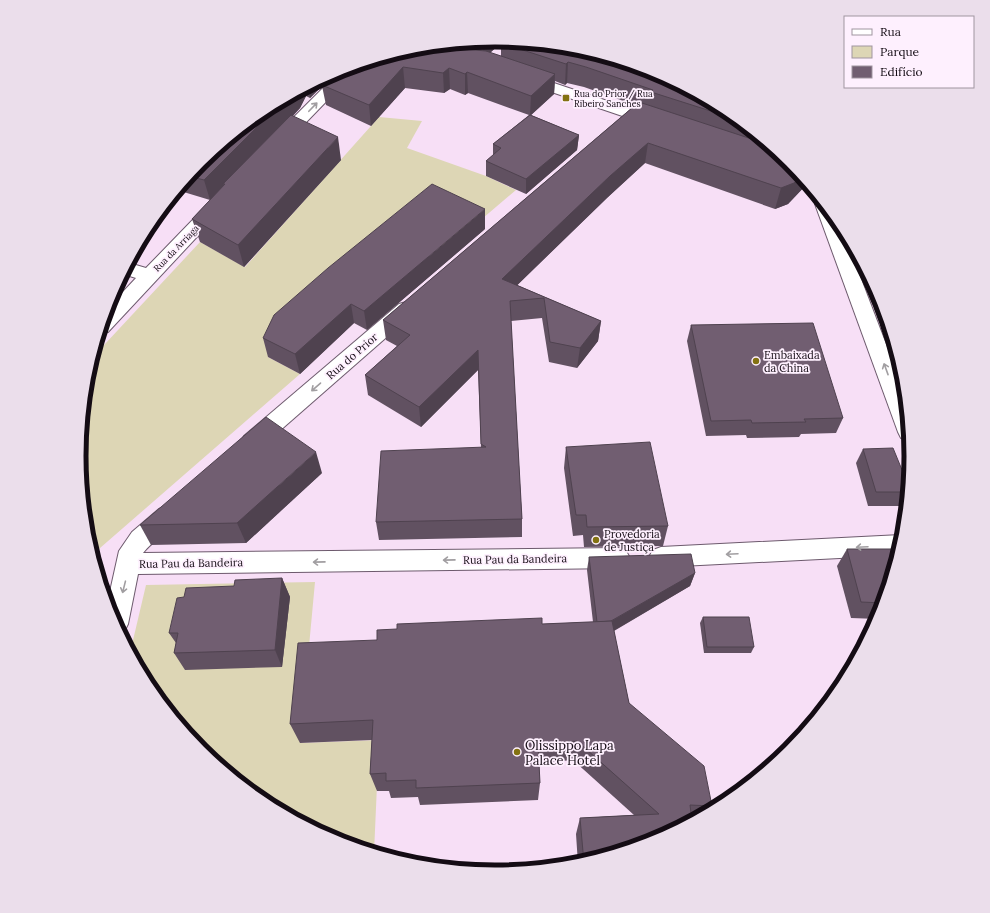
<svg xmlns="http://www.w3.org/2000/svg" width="990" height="913" font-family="Lora,serif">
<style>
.green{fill:#ddd6b5}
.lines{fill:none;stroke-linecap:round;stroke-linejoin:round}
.minor-casing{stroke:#6d5a6d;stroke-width:2}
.minor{fill:#fff;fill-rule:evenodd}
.wall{fill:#615161}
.shaded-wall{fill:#4f424f}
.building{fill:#715e71;stroke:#4f424f}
.oneway{stroke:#a19ea1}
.poi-dot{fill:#837212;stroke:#fef0fe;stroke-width:1.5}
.labels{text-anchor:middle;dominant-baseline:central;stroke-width:3.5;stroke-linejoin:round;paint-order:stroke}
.far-poi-label{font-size:9px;fill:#140c14;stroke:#fef0fe;text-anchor:start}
.far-street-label{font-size:9px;fill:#140c14;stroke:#fef0fe}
.poi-label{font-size:11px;fill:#140c14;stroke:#fef0fe;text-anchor:start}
.street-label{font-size:11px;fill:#140c14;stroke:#fef0fe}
.near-poi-label{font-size:13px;fill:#140c14;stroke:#fef0fe;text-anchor:start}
.rim{fill:none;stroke:#140c14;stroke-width:5}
</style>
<rect width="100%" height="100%" fill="#f7dff6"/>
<g class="green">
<polygon points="379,117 422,121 407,148 486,176 516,190 476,224 268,357 300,374 92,555 86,538 79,456 87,375 91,359 200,242 245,267"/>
<polygon points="315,582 300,743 379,740 374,853 335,841 263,803 200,751 149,688 130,653 146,585"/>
</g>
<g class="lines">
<g class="minor-casing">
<g id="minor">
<polygon points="345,69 350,71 353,74 350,77 285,144 279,146 273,144 271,141 273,138 340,71"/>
<polygon points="527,74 661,119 663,122 661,125 655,127 649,125 522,82 519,79 522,76"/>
<polygon points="820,199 840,224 905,394 910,440 901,438 898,432 815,204"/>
<polygon points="216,200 222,202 225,206 222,210 108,332 99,333 107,309 136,278 123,274 129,263 146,268 210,202"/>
<polygon points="406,302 413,304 416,309 413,314 260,448 252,451 244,448 241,442 244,436 399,304"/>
<path d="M167 506 175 509 179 516C171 531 153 540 143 553L618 548 626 551 630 558 626 565 618 568 138 574 128 624 124 632 120 634 110 616 107 605 119 551 132 532 159 509Z"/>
<polygon points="901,535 904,536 903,538 898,555 661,567 653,564 649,557 653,550 661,547"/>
</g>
</g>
<use href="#minor" class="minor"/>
</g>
<g class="wall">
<polygon points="495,40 503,41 490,53 501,56 501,43 503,41 727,110 790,162 807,184 788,204 775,209 645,163 608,197 517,285 601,321 598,341 577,368 549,362 542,318 511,321 522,519 522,537 379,540 376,522 481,447 478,370 421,427 368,395 365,375 397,346 386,340 383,320 635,105 584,87 567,83 565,85 555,81 554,94 531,115 579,135 577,150 526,194 486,176 486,161 493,155 493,144 529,115 468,93 465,95 450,89 444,93 405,88 371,126 326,105 322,86 310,98 306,96 300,108 293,116 341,160 244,267 200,242 192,219 210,200 177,190 201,162 264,110 336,72 414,48"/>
<polygon points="485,229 367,330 354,323 300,374 268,357 263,338"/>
<polygon points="691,325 843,418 836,433 801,434 799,437 747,438 746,435 706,436 687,341"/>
<polygon points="566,447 668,526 663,546 584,547 583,535 573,536 564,468"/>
<polygon points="863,449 909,487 907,497 902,506 868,506 856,463"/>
<polygon points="322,473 246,543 151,545 140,525"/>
<polygon points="847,549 900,549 880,616 878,619 851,618 837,566"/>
<polygon points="589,557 695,573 690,586 614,631 629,703 712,806 707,813 654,841 578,864 576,834 580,818 634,815 573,760 539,763 540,783 538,800 420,805 418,797 391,798 389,791 377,791 370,774 372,740 300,743 290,724 377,640 542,624 593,622 587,570"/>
<polygon points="282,578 290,597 282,667 185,670 174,653 176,643 169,633 184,597 234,586"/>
<polygon points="703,617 754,647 751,653 704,653 700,623"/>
</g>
<g class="shaded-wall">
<polygon points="495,40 503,41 483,59 483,41"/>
<polygon points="568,62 567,83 565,85 566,64"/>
<polygon points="403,67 405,88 371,126 369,105"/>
<polygon points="449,68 450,89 444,93 443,73"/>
<polygon points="337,71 322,85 322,86 310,98 308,87"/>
<polygon points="467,72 468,93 465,95 465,74"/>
<polygon points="555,74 554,94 530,116 531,96"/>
<polygon points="304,88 306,96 300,108 225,185 223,184 224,186 210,200 204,180 286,98"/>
<polygon points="579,135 577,150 526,194 526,179"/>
<polygon points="338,137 341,160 244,267 238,245"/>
<polygon points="648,143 645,163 608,197 502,300 502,279 610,176"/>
<polygon points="801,176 807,184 788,204 775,209 781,188"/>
<polygon points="174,194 175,196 167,203"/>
<polygon points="485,209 485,229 367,330 364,311"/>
<polygon points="351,304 354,323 300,374 295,354"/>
<polygon points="601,321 598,341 577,368 580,348"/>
<polygon points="478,350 478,370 421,427 419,407"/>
<polygon points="316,452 322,473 246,543 237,523"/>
<polygon points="695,573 690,586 596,641 598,629"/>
<polygon points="282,578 290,597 282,667 275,650"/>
</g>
<g class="building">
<polygon points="503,41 576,48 655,72 727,110 739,120 651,92 653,90 586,67 568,62 566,64 501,43"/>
<polygon points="430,46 486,51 555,74 531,96 467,72 465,74 449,68 443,73 403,67 369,105 322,85 336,72 414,48"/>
<polygon points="286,98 204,180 189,176 201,162 264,110"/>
<polygon points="639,102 767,144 790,162 801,176 794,183 781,188 648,143 610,176 502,279 601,321 580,348 550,342 544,298 510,301 522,519 376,522 381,451 486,447 481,444 478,350 419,407 365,375 410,335 383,320"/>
<polygon points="291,115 338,137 238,245 192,219 225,184 223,184"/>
<polygon points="530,115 579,135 526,179 486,161 501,148 493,144"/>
<polygon points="432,184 485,209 364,311 351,304 295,354 263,338 274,315 328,268"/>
<polygon points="813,323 843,418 804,419 806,422 752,423 751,420 711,421 691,325"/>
<polygon points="266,417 316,452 237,523 140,525"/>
<polygon points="650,442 668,526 587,527 586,515 576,515 566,447"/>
<polygon points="893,448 909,487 908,492 876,492 863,449"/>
<polygon points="847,549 900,549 884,603 861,602"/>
<polygon points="691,554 695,573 611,621 597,622 589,557"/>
<polygon points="282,578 275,650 174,653 178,633 169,633 177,598 184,597 186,588 234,586 235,580"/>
<polygon points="703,617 749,617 754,647 707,647"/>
<polygon points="542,618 542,624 612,621 629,703 704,766 712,806 690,805 692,821 654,841 584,863 580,818 659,814 577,741 538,744 540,783 416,788 416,780 386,781 386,773 370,774 373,720 290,724 298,643 377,640 377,630 397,629 397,624"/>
</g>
<defs><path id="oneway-shaft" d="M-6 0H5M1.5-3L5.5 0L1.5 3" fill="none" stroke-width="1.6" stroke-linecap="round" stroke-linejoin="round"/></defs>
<g class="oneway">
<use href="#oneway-shaft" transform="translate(313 107) rotate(-46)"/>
<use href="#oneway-shaft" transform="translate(886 369) rotate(-110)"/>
<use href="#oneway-shaft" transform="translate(316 387) rotate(139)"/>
<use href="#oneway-shaft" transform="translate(862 547) rotate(177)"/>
<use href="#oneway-shaft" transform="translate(732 554) rotate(177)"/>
<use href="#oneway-shaft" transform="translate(449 560) rotate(179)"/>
<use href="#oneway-shaft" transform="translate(319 562) rotate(179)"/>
<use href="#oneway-shaft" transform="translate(124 587) rotate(104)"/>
</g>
<g class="poi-dot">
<rect x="562" y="94" width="8" height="8" rx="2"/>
<circle cx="756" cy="361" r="4"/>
<circle cx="596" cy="540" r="4"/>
<circle cx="517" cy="752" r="4"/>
</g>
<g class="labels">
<g class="far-poi-label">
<text x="574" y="93">Rua do Prior / Rua<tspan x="574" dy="10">Ribeiro Sanches</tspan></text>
</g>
<g class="far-street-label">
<text transform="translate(176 248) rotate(-46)">Rua da Arriaga</text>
</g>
<g class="poi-label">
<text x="764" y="355">Embaixada<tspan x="764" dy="13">da China</tspan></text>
<text x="604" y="534">Provedoria<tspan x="604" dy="13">de Justiça</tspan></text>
</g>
<g class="street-label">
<text transform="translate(352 356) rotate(-41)">Rua do Prior</text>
<text transform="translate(515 559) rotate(-1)">Rua Pau da Bandeira</text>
<text transform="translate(191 563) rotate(-1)">Rua Pau da Bandeira</text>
</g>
<g class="near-poi-label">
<text x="525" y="745">Olissippo Lapa<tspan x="525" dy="15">Palace Hotel</tspan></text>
</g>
</g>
<path d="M0 0H990V913H0ZM86 456a409 409 0 1 1 818 0a409 409 0 1 1-818 0Z" fill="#ebdeeb" fill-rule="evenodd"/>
<path class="rim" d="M86 456a409 409 0 1 1 818 0a409 409 0 1 1-818 0Z"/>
<rect x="844" y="16" width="130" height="72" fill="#fef0fe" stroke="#a095a0"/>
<rect x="852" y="29" width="20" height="6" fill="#ffffff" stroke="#a095a0"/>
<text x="880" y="36" font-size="12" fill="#140c14">Rua</text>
<rect x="852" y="46" width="20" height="12" fill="#ddd6b5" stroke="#a095a0"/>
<text x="880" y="56" font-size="12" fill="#140c14">Parque</text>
<rect x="852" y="66" width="20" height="12" fill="#715e71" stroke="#a095a0"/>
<text x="880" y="76" font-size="12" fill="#140c14">Edifício</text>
</svg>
